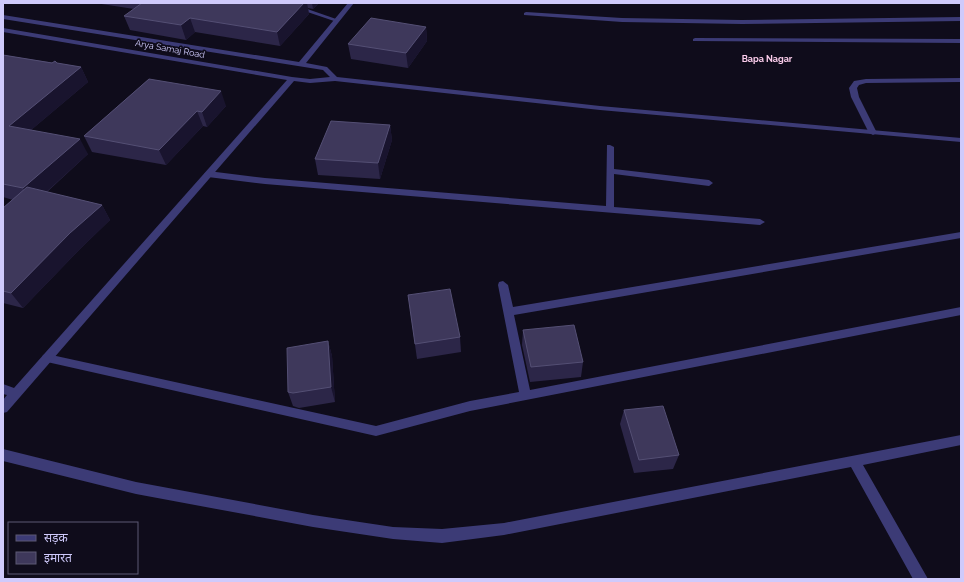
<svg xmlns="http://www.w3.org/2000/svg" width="964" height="582" font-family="Raleway,'Noto Sans Devanagari',sans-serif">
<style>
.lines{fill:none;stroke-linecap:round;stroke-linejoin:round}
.minor{fill:#3c3b76;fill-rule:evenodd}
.tertiary{fill:#3c3b76;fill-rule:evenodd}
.wall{fill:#2c2648}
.shaded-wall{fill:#19142e}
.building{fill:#3e385b;stroke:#544f74}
.labels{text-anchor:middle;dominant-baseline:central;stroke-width:3.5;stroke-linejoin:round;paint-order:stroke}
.far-street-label{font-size:9px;fill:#cfcafb;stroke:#0f0c1b}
.far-neighbourhood-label{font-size:9px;font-weight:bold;fill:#fbcceb;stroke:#0f0c1b}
</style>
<rect width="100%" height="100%" fill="#0f0c1b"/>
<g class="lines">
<g class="minor">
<polygon points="281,3 290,3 339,20 334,21"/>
<polygon points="526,12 622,18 742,20 961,17 961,21 742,24 622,22 524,15 524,13"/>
<polygon points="695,38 961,39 961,43 693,41 693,39"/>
<polygon points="961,78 961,82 866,83 859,85 857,88 859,97 877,133 873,135 869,133 851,97 849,88 854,81 866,79"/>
<polygon points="607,145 610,145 614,147 614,169 709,180 713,183 709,186 614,174 614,207 760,219 765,222 760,225 265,184 208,177 204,174 208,171 265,178 606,206"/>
<polygon points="961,232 961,238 514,315 530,390 961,307 961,315 470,411 376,436 47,362 43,361 42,358 43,355 47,354 376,426 470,401 519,392 498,285 499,282 503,281 508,285 513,307"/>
<polygon points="961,435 961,445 863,465 928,579 913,579 851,467 504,535 442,543 393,539 313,527 136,494 3,461 3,449 136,482 313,515 393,527 442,529 504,523"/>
</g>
<polygon class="tertiary" points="348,3 354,3 306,63 327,67 337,77 600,106 961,138 961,142 600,110 335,81 310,83 294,81 7,412 3,413 3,400 7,395 3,394 3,384 14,388 287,80 3,32 3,28 292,77 310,79 330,77 323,70 3,19 3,15 299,62"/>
</g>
<g class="wall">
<polygon points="95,3 319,3 313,9 308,8 309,14 280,46 195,32 186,40 130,30 124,16 134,9"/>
<polygon points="426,27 427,41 408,68 351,59 348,44"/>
<polygon points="3,55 81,67 88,82 31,130 88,154 47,192 102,205 110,220 80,249 23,308 3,303 3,208 13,200 3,197"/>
<polygon points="149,79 226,106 207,127 203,126 166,165 92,152 84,136"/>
<polygon points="390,125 392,140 380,179 318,175 315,159"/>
<polygon points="408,295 460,337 461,352 417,359"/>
<polygon points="523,330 583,362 581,377 530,382 522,345"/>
<polygon points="328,341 332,356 335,402 299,408 293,406 288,392"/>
<polygon points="624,410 679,455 673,469 634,473 620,424"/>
</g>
<g class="shaded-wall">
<polygon points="304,3 307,3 309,14 280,46 277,32"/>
<polygon points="312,3 319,3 313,9"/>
<polygon points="190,18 195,32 186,40 181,25"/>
<polygon points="426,27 427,41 408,68 406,53"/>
<polygon points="81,67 88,82 18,141 9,126"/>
<polygon points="221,91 226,106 207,127 202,112"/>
<polygon points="197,111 203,126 166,165 159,150"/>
<polygon points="390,125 392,140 380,179 378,163"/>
<polygon points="80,139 88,154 33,204 23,188"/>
<polygon points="102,205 110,220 80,249 23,308 11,293 70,233"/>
<polygon points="328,341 332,356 335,402 331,387"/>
</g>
<g class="building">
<polygon points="142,3 304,3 277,32 190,18 181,25 124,16"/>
<polygon points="371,18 426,27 406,53 348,44"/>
<polygon points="3,55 52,63 55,61 57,63 81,67 9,126 80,139 23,188 3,184"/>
<polygon points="149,79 221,91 202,112 197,111 159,150 84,136"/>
<polygon points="331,121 390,125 378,163 315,159"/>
<polygon points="27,187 102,205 70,233 11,293 3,291 3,208"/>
<polygon points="450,289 460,337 415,344 408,295"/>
<polygon points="574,325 583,362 531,367 523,330"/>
<polygon points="328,341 331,387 293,393 288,392 287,348"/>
<polygon points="663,406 679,455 639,460 624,410"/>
</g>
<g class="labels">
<g class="far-street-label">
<text transform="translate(170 49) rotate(10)">Arya Samaj Road</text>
</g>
<g class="far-neighbourhood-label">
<text x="767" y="59">Bapa Nagar</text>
</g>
</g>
<rect width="964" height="582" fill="none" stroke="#cfcafb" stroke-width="8"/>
<rect x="8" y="522" width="130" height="52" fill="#0f0c1b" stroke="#5c5875"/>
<rect x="16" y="535" width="20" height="6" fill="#3c3b76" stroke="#5c5875"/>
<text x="44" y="542" font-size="12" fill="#cfcafb">सड़क</text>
<rect x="16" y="552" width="20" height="12" fill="#3e385b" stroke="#5c5875"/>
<text x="44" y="562" font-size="12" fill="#cfcafb">इमारत</text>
</svg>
